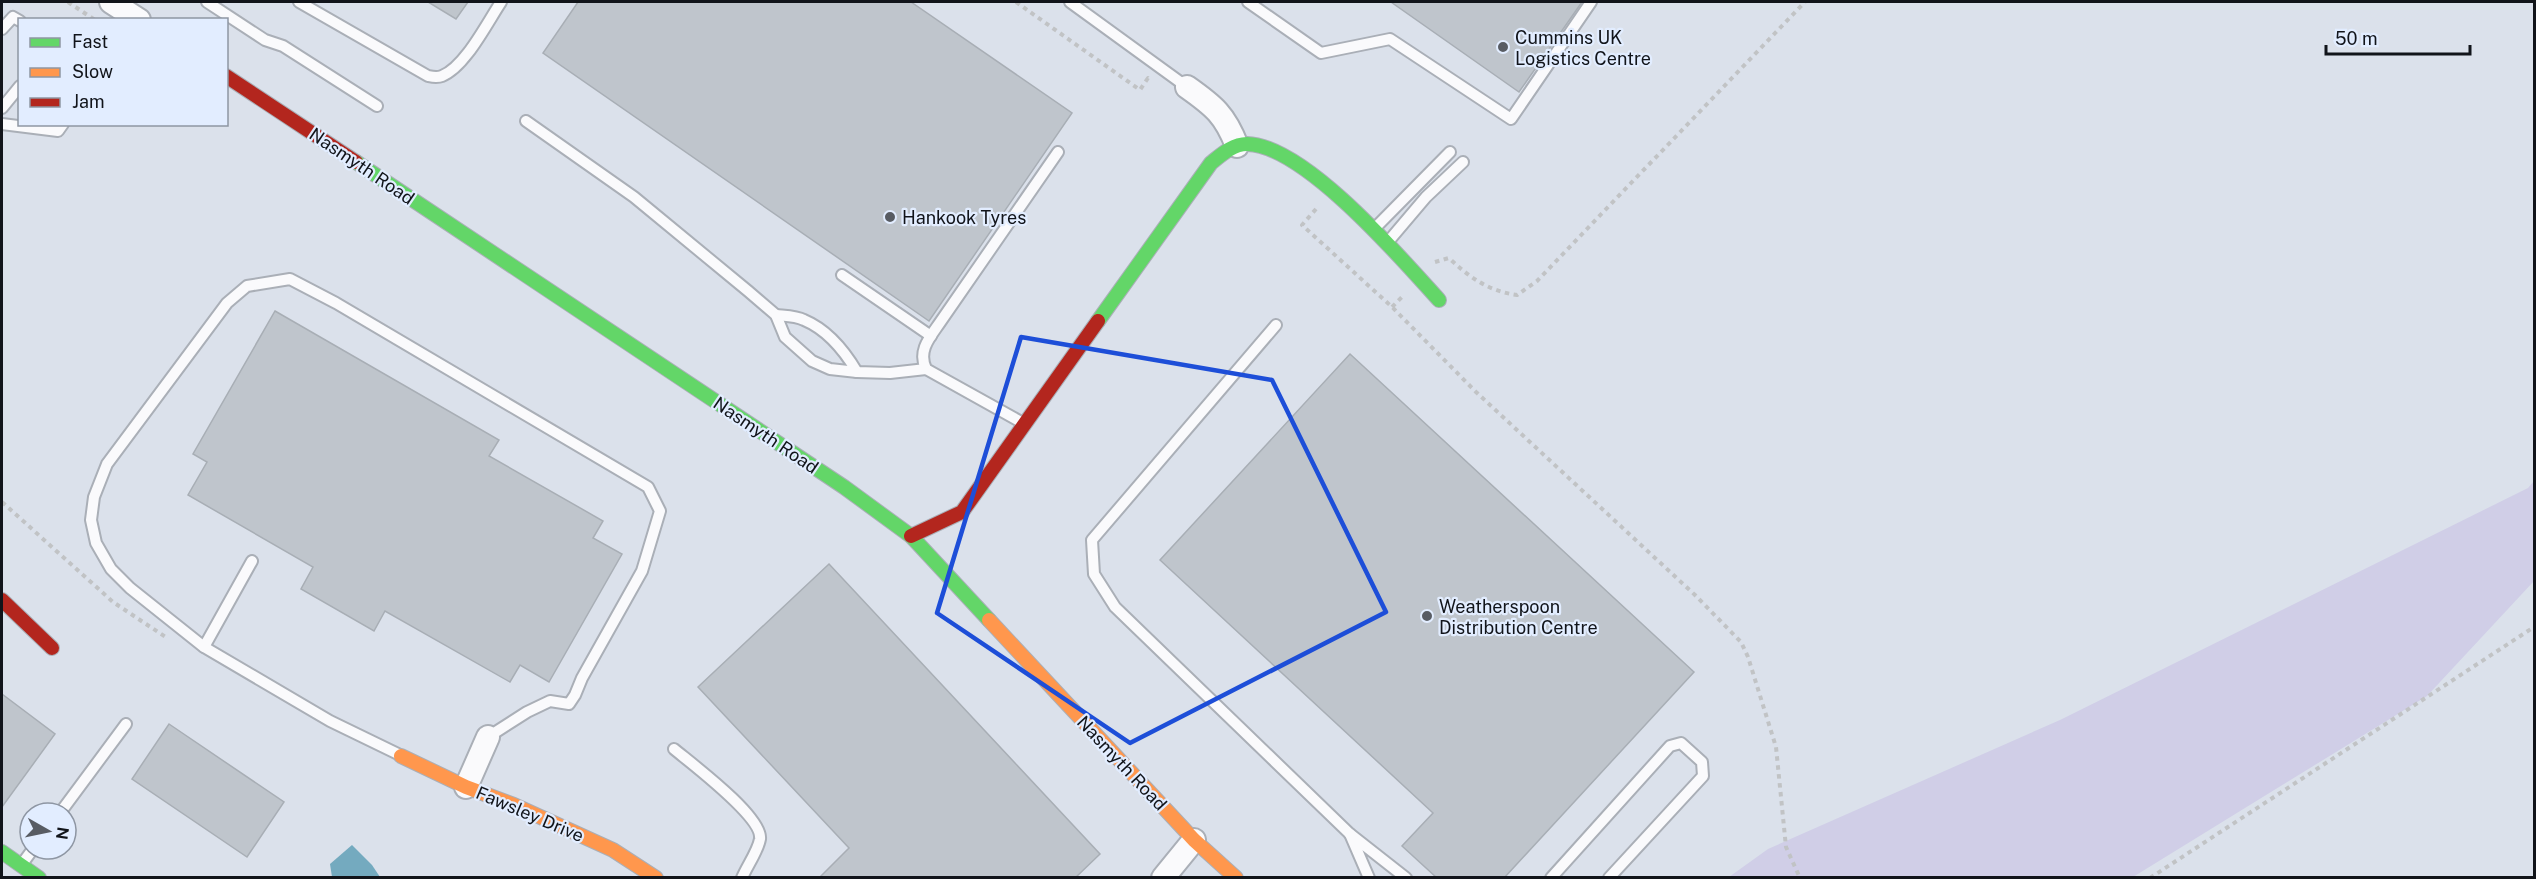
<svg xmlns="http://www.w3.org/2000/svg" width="2536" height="879" font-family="'Public Sans',sans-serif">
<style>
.green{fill:#d0cee7}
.water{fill:#74aabf}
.building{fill:#bfc5cc;stroke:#a8aeb5;stroke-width:1.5}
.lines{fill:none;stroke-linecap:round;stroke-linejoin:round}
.lane-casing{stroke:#aaafb7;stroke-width:14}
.street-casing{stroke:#aaafb7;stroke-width:26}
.fast-casing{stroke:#aaafb7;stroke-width:16}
.slow-casing{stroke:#aaafb7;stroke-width:16}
.jam-casing{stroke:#aaafb7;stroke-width:16}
.path{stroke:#c1c3c5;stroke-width:4;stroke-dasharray:4.5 4.5;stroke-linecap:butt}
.lane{stroke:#fafafc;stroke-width:10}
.street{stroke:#fafafc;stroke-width:22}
.fast{stroke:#63d668;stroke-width:14}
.slow{stroke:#ff974d;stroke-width:14}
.jam{stroke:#b3261e;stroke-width:14}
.marked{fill:none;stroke:#1d4ed8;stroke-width:4.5;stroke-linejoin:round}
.poi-dot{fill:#585c63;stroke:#e2edff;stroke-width:2}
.labels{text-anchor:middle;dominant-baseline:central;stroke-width:4.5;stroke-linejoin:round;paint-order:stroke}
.poi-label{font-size:18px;fill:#11141a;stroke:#e2edff;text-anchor:start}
.street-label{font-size:18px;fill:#11141a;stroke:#e2edff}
</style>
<rect width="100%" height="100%" fill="#dbe1eb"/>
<polygon class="green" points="2534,481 2534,581 2427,696 2133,877 1729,877 1768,849 2060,720 2528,488"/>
<polygon class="water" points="352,845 372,865 380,877 332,877 330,864"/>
<g class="building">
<polygon points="428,2 468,2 456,19"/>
<polygon points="578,2 911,2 1072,113 929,321 543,53"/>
<polygon points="1391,2 1582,2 1519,92"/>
<polygon points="275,311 499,440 489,456 603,521 593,538 622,554 549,682 520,665 510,682 385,611 374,631 301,589 313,567 188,495 207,462 193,454"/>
<polygon points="1350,354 1694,672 1504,878 1437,878 1402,846 1433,813 1160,560"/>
<polygon points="829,564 1100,854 1075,878 819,878 849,848 698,687"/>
<polygon points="2,694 55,734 2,807"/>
<polygon points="169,724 284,802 247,857 132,779"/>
</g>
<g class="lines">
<g class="lane-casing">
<g id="lane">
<polyline points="207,2 265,40 283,46 377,106"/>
<path d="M299 2 428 76C433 77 437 78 442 76 465 67 487 23 501 2"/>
<polyline points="1070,2 1187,87"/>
<polyline points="1248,2 1321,53 1390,39 1511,119 1591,2"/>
<polyline points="2,29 13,17 20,21"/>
<polyline points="2,108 20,86"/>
<polyline points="526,121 634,197 748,291 776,315 785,337 812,361 830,369 857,372 890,373 926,369"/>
<polyline points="2,124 58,131 63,124"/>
<polyline points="1374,229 1450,152"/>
<polyline points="1387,243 1426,197 1463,162"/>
<polyline points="842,275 931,336"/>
<path d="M776 315C785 316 796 316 804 320 828 330 844 350 857 372"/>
<polyline points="1276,325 1092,540 1094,574 1115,607 1350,834"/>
<path d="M1023 423 926 369C917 350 931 336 941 321L1058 152"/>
<polyline points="204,647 252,561"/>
<path d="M674 749C692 764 763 817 760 839 758 851 747 866 742 878"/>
<polyline points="398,754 330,721 204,647 130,588 111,569 96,543 91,520 94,497 107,464 227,303 247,286 290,279 336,303 648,487 660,511 642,571 582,678 575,695 569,704 550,701 527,712 488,737"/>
<polyline points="60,813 126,724"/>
<polyline points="22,864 33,849"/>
<polyline points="1369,878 1350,834 1406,878"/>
<polyline points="1551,878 1670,746 1681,743 1702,762 1703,776 1609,878"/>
</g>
</g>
<g class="street-casing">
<g id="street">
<polyline points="111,2 139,20"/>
<path d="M1187 87C1214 106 1225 115 1237 146"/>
<polyline points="466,787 488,737"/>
<polyline points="1163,878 1194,840"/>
</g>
</g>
<g class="fast-casing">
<g id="fast">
<polyline points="356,162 844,487 911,536 989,620"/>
<path d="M1098 321 1211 163C1221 155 1233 144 1247 144 1304 145 1401 258 1439 300"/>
<polyline points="2,852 39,878"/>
</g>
</g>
<g class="slow-casing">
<g id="slow">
<polyline points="989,620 1194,840 1236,878"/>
<polyline points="401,756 466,787 514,805 613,850 656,878"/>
</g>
</g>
<g class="jam-casing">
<g id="jam">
<polyline points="226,76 356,162"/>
<polyline points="911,536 962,512 1098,321"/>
<polyline points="2,600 52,648"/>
</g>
</g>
<g class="path">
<polyline points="68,2 95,20"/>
<polyline points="1016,2 1140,90 1148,78 1151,81"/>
<polyline points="1316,209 1302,225 1392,307 1476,392 1695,595 1741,642 1748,657 1776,747 1786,847 1800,878"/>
<path d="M1435 262 1449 258C1469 277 1488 291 1517 295L1537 281 1805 2"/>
<polyline points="1392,307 1403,296"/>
<polyline points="2,502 113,602 167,638"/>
<polyline points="2150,878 2534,627"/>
</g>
<use href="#lane" class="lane"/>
<use href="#street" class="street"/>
<use href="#fast" class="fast"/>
<use href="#slow" class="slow"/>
<use href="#jam" class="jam"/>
</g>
<path class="marked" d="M1021 337 1272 380 1386 612 1130 743 937 613Z"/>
<g class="poi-dot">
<circle cx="1503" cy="47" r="6"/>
<circle cx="890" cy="217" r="6"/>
<circle cx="1427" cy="616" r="6"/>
</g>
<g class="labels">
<g class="poi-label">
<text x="1515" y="37">Cummins UK<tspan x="1515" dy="21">Logistics Centre</tspan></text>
<text x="902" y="217">Hankook Tyres</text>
<text x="1439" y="606">Weatherspoon<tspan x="1439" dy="21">Distribution Centre</tspan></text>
</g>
<g class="street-label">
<text transform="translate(362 166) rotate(34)">Nasmyth Road</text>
<text transform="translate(766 435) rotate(34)">Nasmyth Road</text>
<text transform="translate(1122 763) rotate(47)">Nasmyth Road</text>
<text transform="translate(530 814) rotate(23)">Fawsley Drive</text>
</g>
</g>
<rect width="2536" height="879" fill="none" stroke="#11141a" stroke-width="6"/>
<rect x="18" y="18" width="210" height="108" fill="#e2edff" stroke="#8e96a3" stroke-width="1.5"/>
<rect x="30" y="38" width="30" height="9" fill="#63d668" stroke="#8e96a3" stroke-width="1.5"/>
<text x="72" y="48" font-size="18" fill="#11141a">Fast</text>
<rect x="30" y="68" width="30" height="9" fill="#ff974d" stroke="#8e96a3" stroke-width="1.5"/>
<text x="72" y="78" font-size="18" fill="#11141a">Slow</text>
<rect x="30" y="98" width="30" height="9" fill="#b3261e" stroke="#8e96a3" stroke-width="1.5"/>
<text x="72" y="108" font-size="18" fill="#11141a">Jam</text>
<g transform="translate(48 831) rotate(99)"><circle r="28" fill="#e2edff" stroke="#8e96a3" stroke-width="1.5"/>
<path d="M0-4.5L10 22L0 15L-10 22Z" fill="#585c63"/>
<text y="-9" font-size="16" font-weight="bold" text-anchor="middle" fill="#11141a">N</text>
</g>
<path d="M2326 45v9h144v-9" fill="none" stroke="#11141a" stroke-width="3"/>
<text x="2335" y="45" font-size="18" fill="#11141a" stroke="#e2edff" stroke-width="4.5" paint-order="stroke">50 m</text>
</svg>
